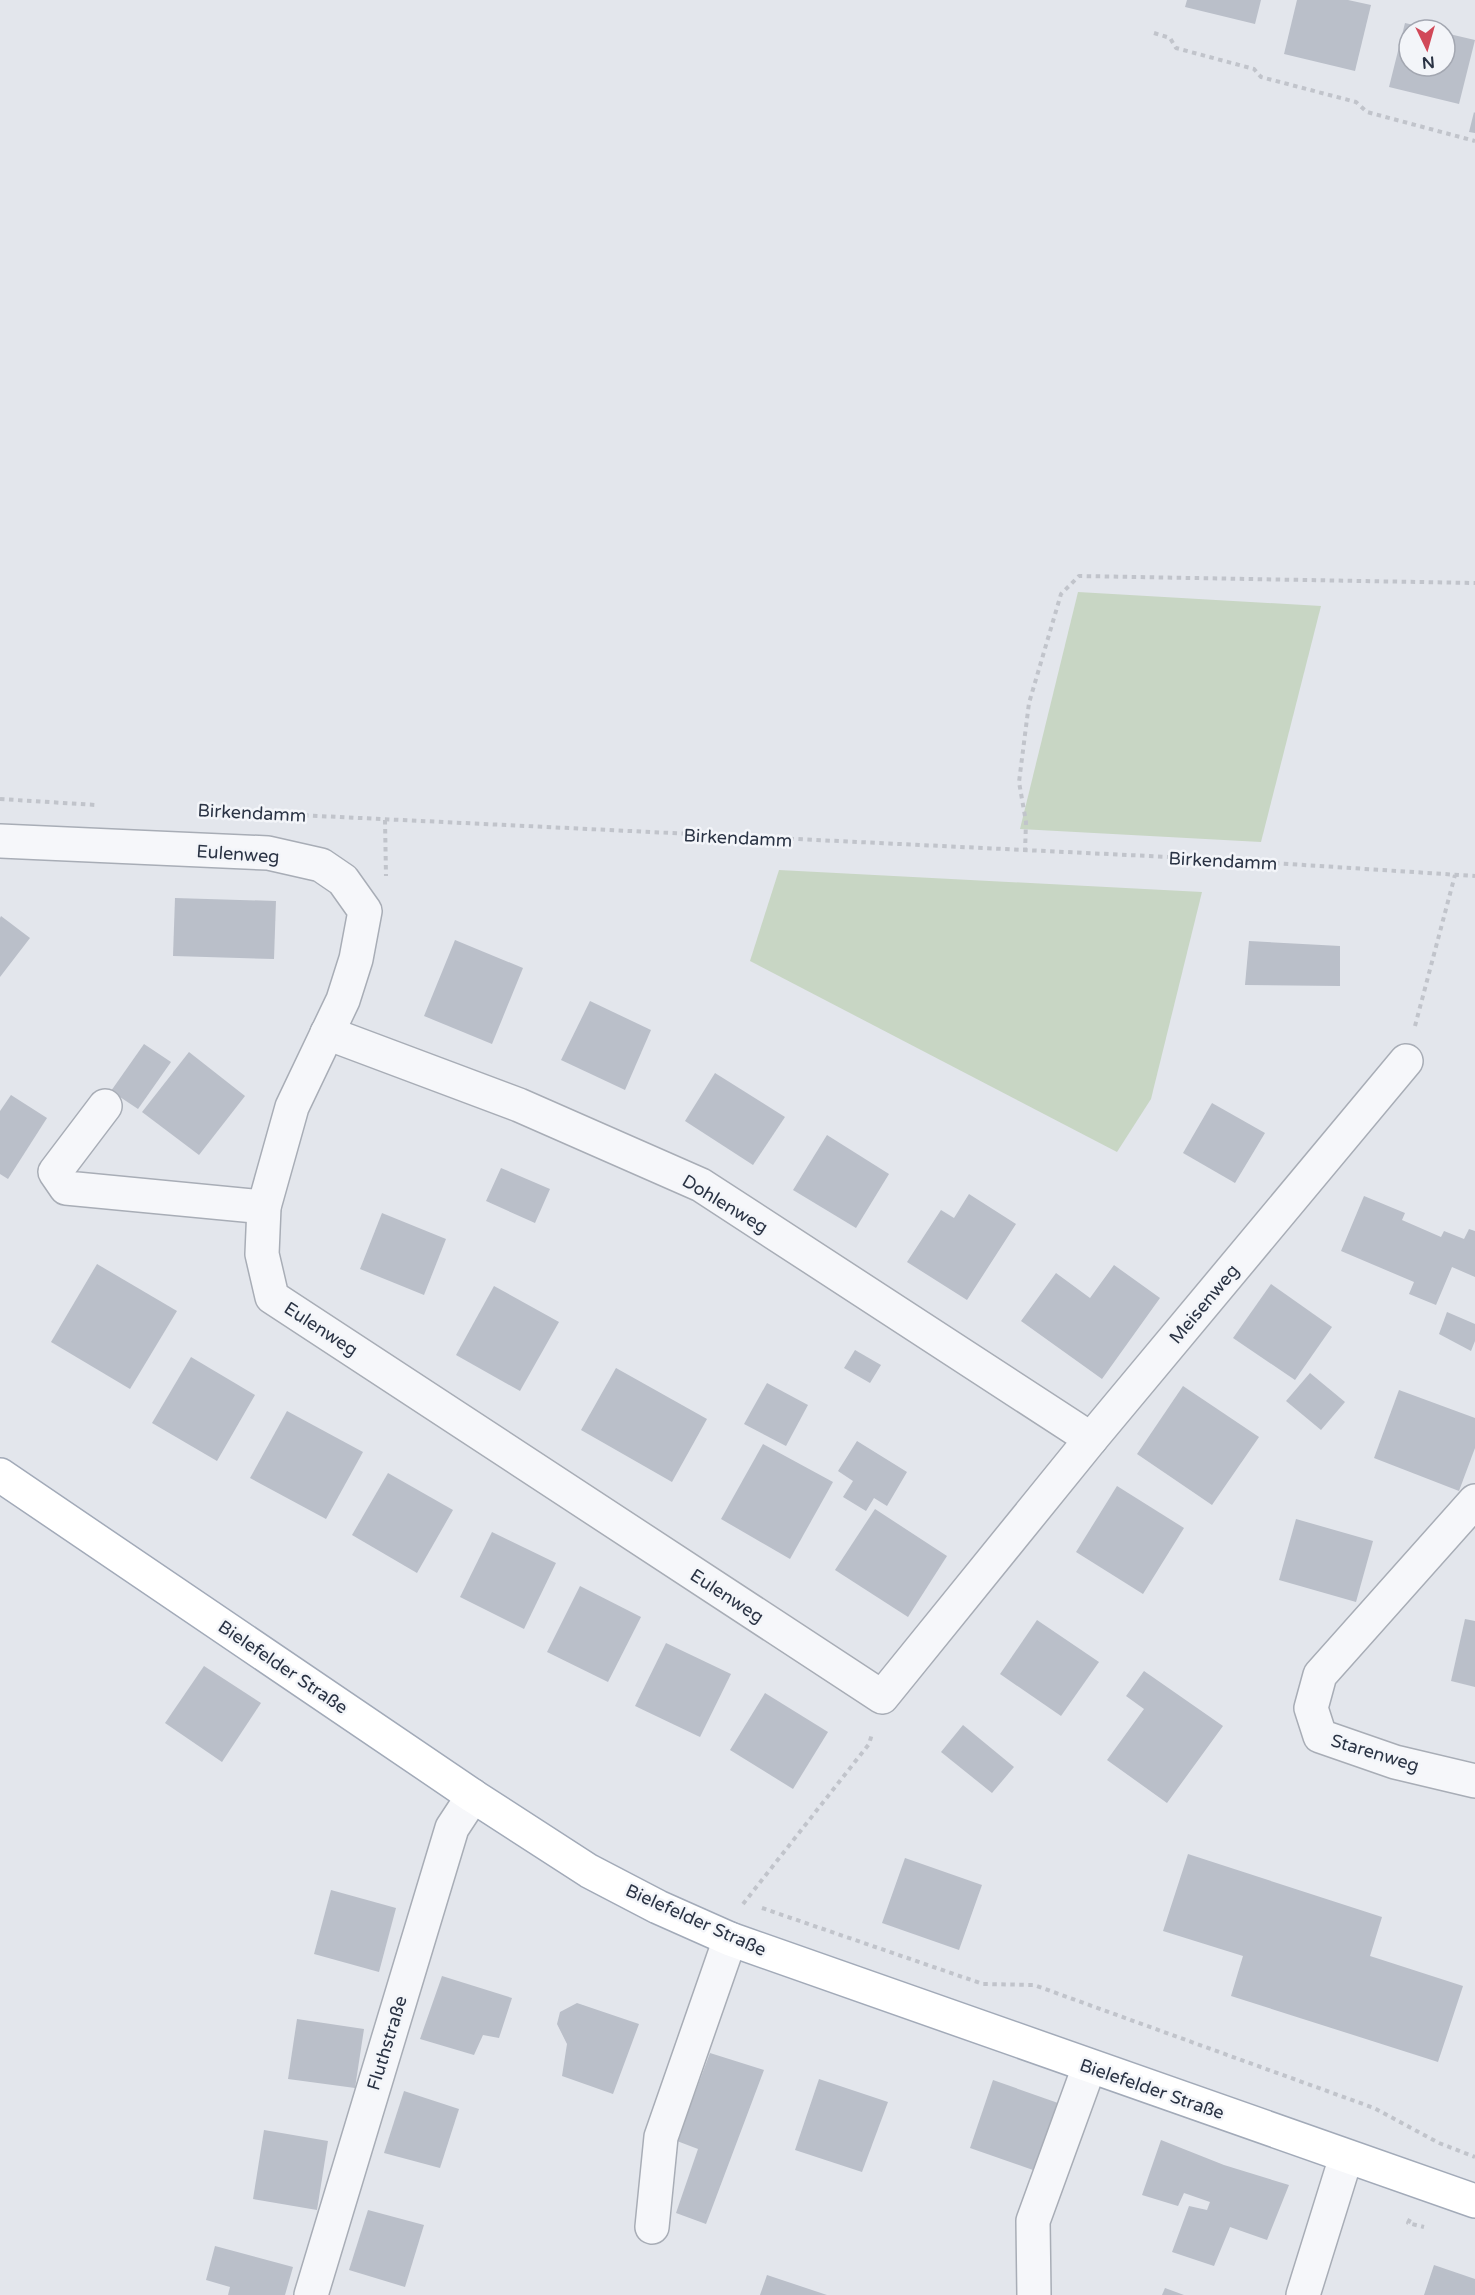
<svg xmlns="http://www.w3.org/2000/svg" width="1475" height="2295" font-family="'Varela Round',sans-serif">
<style>
.green{fill:#c8d6c4}
.building{fill:#babfc9}
.lines{fill:none;stroke-linecap:round;stroke-linejoin:round}
.minor-casing{stroke:#a8adb6;stroke-width:36}
.major-casing{stroke:#a2aab8;stroke-width:36}
.path{stroke:#c1c4cb;stroke-width:4;stroke-dasharray:4.5 4.5;stroke-linecap:butt}
.minor{stroke:#f6f7fa;stroke-width:33}
.major{stroke:#fff;stroke-width:33}
.labels{text-anchor:middle;dominant-baseline:central;stroke-width:5;stroke-linejoin:round;paint-order:stroke}
.street-label{font-size:18px;fill:#2a3344;stroke:#f3f5f9}
</style>
<rect width="100%" height="100%" fill="#e3e6ec"/>
<g class="green">
<polygon points="1078,592 1321,606 1261,842 1020,829"/>
<polygon points="779,870 1202,892 1151,1099 1117,1152 750,961"/>
</g>
<g class="building">
<polygon points="1187,0 1261,0 1255,24 1185,7"/>
<polygon points="1297,0 1348,0 1371,5 1355,71 1284,54"/>
<polygon points="1405,23 1431,29 1409,30 1409,66 1445,66 1445,33 1475,40 1459,104 1389,87"/>
<polygon points="1474,112 1475,113 1475,133 1469,132"/>
<polygon points="175,898 276,901 274,959 173,956"/>
<polygon points="1,916 30,938 0,977 0,918"/>
<polygon points="455,940 523,968 492,1044 424,1016"/>
<polygon points="1249,941 1340,946 1340,986 1245,985"/>
<polygon points="590,1001 651,1030 625,1090 561,1060"/>
<polygon points="144,1044 171,1062 138,1109 111,1091"/>
<polygon points="189,1052 245,1096 199,1155 142,1112"/>
<polygon points="715,1073 785,1117 753,1165 685,1121"/>
<polygon points="11,1095 47,1118 8,1179 0,1174 0,1111"/>
<polygon points="1212,1103 1265,1133 1235,1183 1183,1153"/>
<polygon points="827,1135 889,1174 856,1228 793,1190"/>
<polygon points="501,1168 550,1189 535,1223 486,1201"/>
<polygon points="969,1194 1016,1224 967,1300 907,1262 941,1210 954,1218"/>
<polygon points="1364,1196 1405,1213 1402,1220 1441,1237 1444,1231 1464,1239 1469,1229 1475,1231 1475,1277 1452,1267 1436,1305 1409,1294 1414,1282 1341,1251"/>
<polygon points="382,1213 446,1239 424,1295 360,1269"/>
<polygon points="97,1264 177,1311 130,1389 51,1342"/>
<polygon points="1114,1265 1160,1298 1102,1379 1021,1321 1056,1273 1090,1298"/>
<polygon points="1271,1284 1332,1327 1295,1380 1233,1338"/>
<polygon points="494,1286 559,1322 520,1391 456,1355"/>
<polygon points="1447,1312 1475,1324 1475,1341 1471,1351 1439,1334"/>
<polygon points="855,1350 881,1365 870,1383 844,1368"/>
<polygon points="191,1357 255,1395 217,1461 152,1423"/>
<polygon points="616,1368 707,1419 672,1482 581,1430"/>
<polygon points="1310,1373 1345,1402 1321,1430 1286,1401"/>
<polygon points="767,1383 808,1405 786,1446 744,1424"/>
<polygon points="1183,1386 1259,1437 1212,1505 1137,1454"/>
<polygon points="1399,1390 1475,1418 1475,1448 1459,1491 1374,1458"/>
<polygon points="287,1411 363,1452 326,1519 250,1478"/>
<polygon points="857,1441 907,1472 887,1506 874,1498 866,1511 843,1497 853,1481 838,1471"/>
<polygon points="763,1444 833,1482 790,1559 721,1519"/>
<polygon points="388,1473 453,1510 417,1573 352,1535"/>
<polygon points="1117,1486 1184,1528 1143,1594 1076,1552"/>
<polygon points="875,1509 947,1556 908,1617 835,1570"/>
<polygon points="1296,1519 1373,1541 1356,1602 1279,1580"/>
<polygon points="492,1532 556,1563 524,1629 460,1597"/>
<polygon points="580,1586 641,1617 608,1682 547,1652"/>
<polygon points="1465,1619 1475,1621 1475,1687 1451,1681"/>
<polygon points="1037,1620 1099,1662 1061,1716 1000,1674"/>
<polygon points="666,1643 731,1674 700,1737 635,1706"/>
<polygon points="204,1666 261,1703 222,1762 165,1723"/>
<polygon points="1144,1671 1223,1726 1167,1803 1107,1760 1144,1709 1126,1696"/>
<polygon points="765,1693 828,1732 793,1789 730,1750"/>
<polygon points="963,1725 1014,1767 992,1793 941,1752"/>
<polygon points="1188,1854 1382,1917 1370,1956 1463,1986 1438,2062 1231,1996 1243,1956 1163,1931"/>
<polygon points="905,1858 982,1885 959,1950 882,1923"/>
<polygon points="331,1890 396,1908 379,1972 314,1954"/>
<polygon points="442,1976 512,1998 499,2038 483,2035 474,2055 420,2039"/>
<polygon points="577,2003 639,2024 613,2094 562,2076 567,2044 557,2024 560,2012"/>
<polygon points="297,2019 364,2029 355,2088 288,2079"/>
<polygon points="710,2053 764,2070 706,2224 676,2213 698,2149 677,2141"/>
<polygon points="819,2079 888,2102 862,2172 795,2150"/>
<polygon points="993,2080 1058,2103 1033,2170 970,2148"/>
<polygon points="404,2091 459,2109 440,2168 384,2153"/>
<polygon points="264,2130 328,2141 317,2210 253,2199"/>
<polygon points="1161,2140 1224,2165 1289,2185 1267,2240 1230,2227 1214,2266 1172,2252 1189,2206 1207,2210 1210,2202 1184,2193 1178,2206 1142,2195"/>
<polygon points="368,2210 424,2225 405,2287 349,2270"/>
<polygon points="215,2246 293,2267 285,2295 228,2295 230,2287 206,2280"/>
<polygon points="1434,2265 1475,2279 1475,2295 1424,2295"/>
<polygon points="767,2275 827,2295 760,2295"/>
<polygon points="1165,2288 1184,2295 1162,2295"/>
</g>
<g class="lines">
<g class="minor-casing">
<g id="minor">
<polyline points="0,841 268,853 321,865 343,880 365,911 356,959 343,1000 292,1107 264,1207 262,1254 272,1297 882,1697 1091,1439 1406,1061"/>
<polyline points="327,1033 519,1105 701,1185 1091,1439"/>
<polyline points="105,1106 55,1172 66,1188 264,1207"/>
<polyline points="1475,1501 1320,1675 1311,1708 1320,1736 1395,1762 1475,1781"/>
<polyline points="652,2227 661,2137 730,1939"/>
<polyline points="311,2295 452,1828 473,1796"/>
<polyline points="1034,2295 1033,2221 1089,2067"/>
<polyline points="1303,2295 1346,2157"/>
</g>
</g>
<g class="major-casing">
<polyline id="major" points="0,1475 473,1796 589,1871 658,1907 730,1939 1475,2201"/>
</g>
<g class="path">
<polyline points="1154,33 1170,38 1176,48 1254,69 1261,77 1356,102 1367,112 1475,141"/>
<polyline points="0,799 96,805"/>
<polyline points="277,814 1211,859 1475,876"/>
<polyline points="385,820 386,876"/>
<polyline points="1025,852 1026,822 1019,782 1029,703 1061,594 1079,576 1475,583"/>
<polyline points="1415,1026 1455,875"/>
<polyline points="743,1904 869,1744 872,1734"/>
<polyline points="762,1908 983,1984 1034,1985 1374,2108 1439,2143 1475,2157"/>
<polyline points="1410,2219 1408,2223 1424,2227"/>
</g>
<use href="#minor" class="minor"/>
<use href="#major" class="major"/>
</g>
<g class="labels">
<g class="street-label">
<text transform="translate(252 813) rotate(3)">Birkendamm</text>
<text transform="translate(738 838) rotate(3)">Birkendamm</text>
<text transform="translate(238 854) rotate(4)">Eulenweg</text>
<text transform="translate(1223 861) rotate(3)">Birkendamm</text>
<text transform="translate(725 1204) rotate(31)">Dohlenweg</text>
<text transform="translate(1204 1304) rotate(-50)">Meisenweg</text>
<text transform="translate(321 1329) rotate(33)">Eulenweg</text>
<text transform="translate(727 1596) rotate(33)">Eulenweg</text>
<text transform="translate(283 1667) rotate(34)">Bielefelder Straße</text>
<text transform="translate(1375 1753) rotate(17)">Starenweg</text>
<text transform="translate(696 1920) rotate(24)">Bielefelder Straße</text>
<text transform="translate(387 2043) rotate(-73)">Fluthstraße</text>
<text transform="translate(1152 2089) rotate(19)">Bielefelder Straße</text>
</g>
</g>
<g transform="translate(1427 48) rotate(175)"><circle r="28" fill="#f3f5f9" stroke="#a3a7b1" stroke-width="1.5"/>
<path d="M0-4.5L10 22L0 15L-10 22Z" fill="#d14858"/>
<text y="-9" font-size="16" font-weight="bold" text-anchor="middle" fill="#2a3344">N</text>
</g>
</svg>
